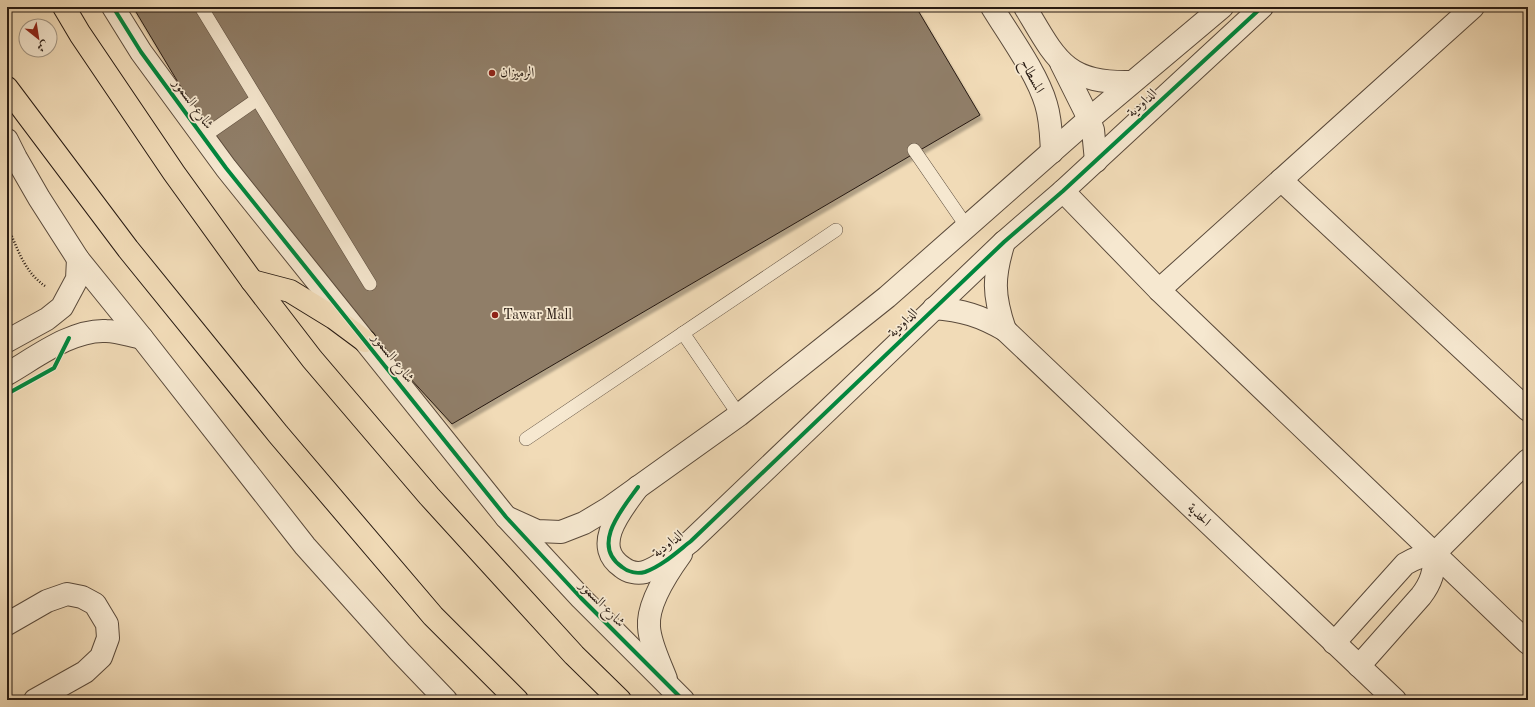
<svg xmlns="http://www.w3.org/2000/svg" width="1535" height="707" font-family="'Old Standard TT',Amiri,serif">
<style>
.building{fill:#907e68;stroke:#271a12;filter:url(#shadow)}
.lines{fill:none;stroke-linecap:round;stroke-linejoin:round}
.lane-casing{stroke:#5a4a3b;stroke-width:14}
.street-casing{stroke:#5a4a3b;stroke-width:24}
.primary-casing{stroke:#271a12;stroke-width:24}
.path{stroke:#271a12;stroke-width:2.5;stroke-dasharray:1 2;stroke-linecap:butt}
.lane{stroke:#f6e8d0;stroke-width:13}
.street{stroke:#f6e8d0;stroke-width:22}
.primary{stroke:#f1dbb7;stroke-width:22}
.cycleway-casing{stroke:#f6e8d0;stroke-width:6}
.cycleway{stroke:#00873e;stroke-width:4}
.poi-dot{fill:#8f2418;stroke:#f6e8d0;stroke-width:1.5}
.labels{text-anchor:middle;dominant-baseline:central;stroke-width:3.5;stroke-linejoin:round;paint-order:stroke}
.poi-label{font-size:14px;fill:#271a12;stroke:#f6e8d0;text-anchor:start}
.street-label{font-size:14px;fill:#271a12;stroke:#f6e8d0}
</style>
<defs>
<filter id="shadow"><feDropShadow dx="2.5" dy="4.5" stdDeviation="1" flood-color="#0004"/></filter>
</defs>
<rect width="100%" height="100%" fill="#f1dbb7"/>
<filter id="stains"><feTurbulence type="fractalNoise" baseFrequency=".005" numOctaves="4"/><feColorMatrix values="0 0 0 0 .2 0 0 0 0 .09 0 0 0 0 .02 0 0 0 .5 -.17"/></filter>
<radialGradient id="worn" r=".72"><stop offset=".6" stop-color="#630" stop-opacity="0"/><stop offset="1" stop-color="#630" stop-opacity=".3"/></radialGradient>
<polygon class="building" points="133,7 916,7 980,115 452,424 252,206"/>
<g class="lines">
<g class="lane-casing">
<g id="lane">
<polyline points="201,7 370,284"/>
<polyline points="203,137 256,100"/>
<polyline points="914,150 967,227"/>
<polyline points="683,333 739,415"/>
<polyline points="526,439 836,230"/>
</g>
</g>
<g class="street-casing">
<g id="street">
<polyline points="113,7 141,52 226,168 506,517 581,598 683,700"/>
<path d="M992 7C1009 35 1037 73 1046 104 1051 120 1051 136 1052 152"/>
<path d="M1025 7C1056 59 1065 84 1132 82"/>
<polyline points="1061,63 1089,119 1093,130 1096,161"/>
<polyline points="7,140 16,158 39,198 78,259 142,338 305,546 400,652 446,700"/>
<polyline points="1281,180 1528,410"/>
<polyline points="1063,191 1159,290 1528,643"/>
<path d="M1004 242C993 277 993 295 1005 330"/>
<polyline points="1159,290 1473,7"/>
<path d="M934 308C962 310 981 316 1005 330L1395 700"/>
<polyline points="7,341 47,319 62,307 77,279 78,259"/>
<path d="M7 374C35 358 72 329 106 331 118 331 131 336 142 338"/>
<path d="M638 487C623 508 590 545 622 567 628 572 637 574 645 572 662 566 677 552 691 541L1004 242 1063 191 1262 7"/>
<polyline points="506,517 537,531 561,532 584,523 609,508 739,415 887,297 1089,119 1222,7"/>
<polyline points="7,624 47,601 67,594 82,597 95,604 107,624 108,638 101,657 85,672 35,700"/>
<path d="M1334 643 1405 564C1415 558 1423 555 1434 554L1528 460"/>
<path d="M1359 666 1421 596C1431 583 1435 571 1434 554"/>
<path d="M666 679C660 663 650 644 649 627 647 604 668 572 681 554"/>
</g>
</g>
<g class="primary-casing">
<g id="primary">
<polyline points="64,7 80,34 174,173 252,281 312,359 429,496 574,655 620,700"/>
<polyline points="7,88 128,249 278,434 433,616 517,700"/>
<polyline points="252,281 290,291 334,318 365,341"/>
</g>
</g>
<path class="path" d="M7 225C17 247 24 272 45 286"/>
<use href="#lane" class="lane"/>
<use href="#street" class="street"/>
<use href="#primary" class="primary"/>
<g class="cycleway-casing">
<g id="cycleway">
<polyline points="113,7 141,52 226,168 506,517 581,598 683,700"/>
<polyline points="7,394 54,368 69,338"/>
<path d="M638 487C623 508 590 545 622 567 628 572 637 574 645 572 662 566 677 552 691 541L1004 242 1063 191 1262 7"/>
</g>
</g>
<use href="#cycleway" class="cycleway"/>
</g>
<g class="poi-dot">
<circle cx="492" cy="73" r="4"/>
<circle cx="495" cy="315" r="4"/>
</g>
<g class="labels">
<g class="poi-label">
<text x="500" y="73">الرميزان</text>
<text x="503" y="315">Tawar Mall</text>
</g>
<g class="street-label">
<text transform="translate(1032 76) rotate(62)">المسطاح</text>
<text transform="translate(1142 103) rotate(-43)">الداودية</text>
<text transform="translate(193 104) rotate(54)">شارع السمور</text>
<text transform="translate(903 323) rotate(-44)">الداودية</text>
<text transform="translate(393 358) rotate(52)">شارع السمور</text>
<text transform="translate(1199 515) rotate(44)">الحدية</text>
<text transform="translate(668 544) rotate(-38)">الداودية</text>
<text transform="translate(602 604) rotate(46)">شارع السمور</text>
</g>
</g>
<rect width="1535" height="707" fill="none" stroke="#f1dbb7" stroke-width="24"/>
<rect x="8" y="8" width="1519" height="691" fill="none" stroke="#271a12" stroke-width="2"/>
<rect x="12" y="12" width="1511" height="683" fill="none" stroke="#271a12"/>
<g transform="translate(38 38) rotate(150)"><circle r="19" fill="#f6e8d0" stroke="#a39684"/>
<path d="M0-3L7 15L0 10L-7 15Z" fill="#8f2418"/>
<text y="-6" font-size="11" font-weight="bold" text-anchor="middle" fill="#271a12">ش</text>
</g>
<rect width="100%" height="100%" filter="url(#stains)"/>
<rect width="100%" height="100%" fill="url(#worn)"/>
</svg>
